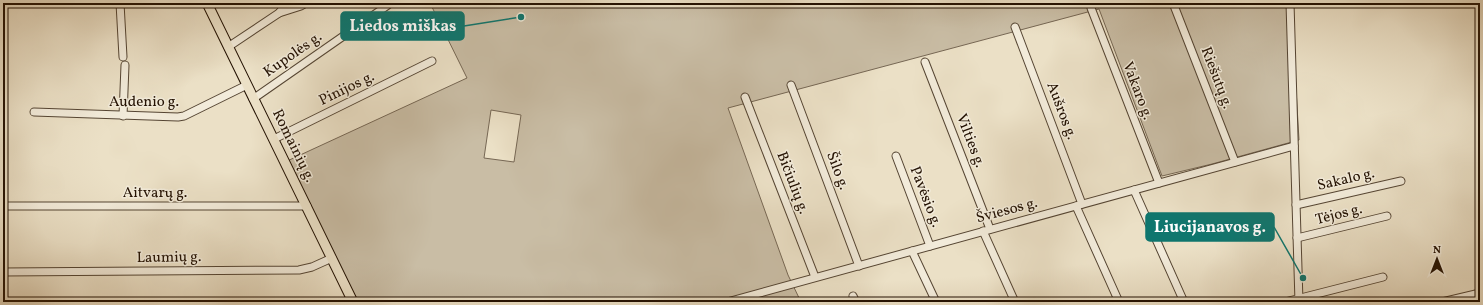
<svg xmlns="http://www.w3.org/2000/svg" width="1483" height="305" font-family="Vollkorn,serif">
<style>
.green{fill:#c9bda5;stroke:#766754;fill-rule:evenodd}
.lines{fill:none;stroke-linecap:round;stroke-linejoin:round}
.minor-casing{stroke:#554533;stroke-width:9}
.major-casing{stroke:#231102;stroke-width:11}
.minor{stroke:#f2ebda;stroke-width:7}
.major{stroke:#ebe0c6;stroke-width:9}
.labels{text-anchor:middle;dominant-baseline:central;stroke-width:3;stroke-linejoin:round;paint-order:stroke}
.street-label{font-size:15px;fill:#231102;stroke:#f2ebda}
.leader{fill:none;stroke:#0f766e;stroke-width:1.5}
.callout-dot{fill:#0f766e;stroke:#f2ebda;stroke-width:1.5}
.callout{fill:#0f766e;stroke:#0f766e;stroke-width:1.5}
.callout-label{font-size:16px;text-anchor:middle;font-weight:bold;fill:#fff}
</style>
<rect width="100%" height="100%" fill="#ebe0c6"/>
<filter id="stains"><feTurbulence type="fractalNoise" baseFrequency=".005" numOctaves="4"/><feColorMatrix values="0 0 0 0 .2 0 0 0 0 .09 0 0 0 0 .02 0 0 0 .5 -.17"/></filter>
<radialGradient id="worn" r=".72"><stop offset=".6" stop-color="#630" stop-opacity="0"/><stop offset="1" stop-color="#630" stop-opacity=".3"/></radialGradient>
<path class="green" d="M430 3H1291L1299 140 1212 164 1162 176 1099 9 728 108 788 275 801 302H752L751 300 741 302H353L285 162 467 78ZM491 110 521 115 514 162 484 158Z"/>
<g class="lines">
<g class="minor-casing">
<g id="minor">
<polyline points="120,3 123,57"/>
<polyline points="1173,3 1235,162"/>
<polyline points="1290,3 1299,302"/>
<polyline points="1091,8 1159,183"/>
<polyline points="279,13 301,6 306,3"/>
<polyline points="1015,27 1082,204"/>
<polyline points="228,47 279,13 287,3"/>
<polyline points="925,62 990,229"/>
<polyline points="791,85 859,266"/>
<polyline points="745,97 815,277"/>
<polyline points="253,99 388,5"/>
<polyline points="34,112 178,117 184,116 247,85"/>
<polyline points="123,116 125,65"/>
<polyline points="274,139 432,61"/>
<polyline points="896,156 930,246"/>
<polyline points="1134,190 1184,302"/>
<polyline points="1296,205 1401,181"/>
<polyline points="3,206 307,206"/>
<polyline points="1076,206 1119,302"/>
<polyline points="983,231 1015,302"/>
<polyline points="1297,238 1387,216"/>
<polyline points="912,251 936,302"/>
<polyline points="3,272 299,270 312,267 332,258"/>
<polyline points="853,296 856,302"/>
<polyline points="727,302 1294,146"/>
<polyline points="1285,302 1383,277"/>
<polyline points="1442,302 1480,293"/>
</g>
</g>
<g class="major-casing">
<polyline id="major" points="207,3 353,302"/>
</g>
<use href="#minor" class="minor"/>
<use href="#major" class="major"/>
</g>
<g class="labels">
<g class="street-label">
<text transform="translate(293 55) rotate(-35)">Kupolės g.</text>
<text transform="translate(1216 78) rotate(69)">Riešutų g.</text>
<text transform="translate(347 89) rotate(-26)">Pinijos g.</text>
<text transform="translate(1137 91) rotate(69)">Vakaro g.</text>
<text x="144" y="102">Audenio g.</text>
<text transform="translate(1061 111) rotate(69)">Aušros g.</text>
<text transform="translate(970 141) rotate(69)">Vilties g.</text>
<text transform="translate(293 146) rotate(64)">Romainių g.</text>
<text transform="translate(837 171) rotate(69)">Šilo g.</text>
<text transform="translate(1346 180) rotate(-13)">Sakalo g.</text>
<text transform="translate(792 183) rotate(69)">Bičiulių g.</text>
<text x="155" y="193">Aitvarų g.</text>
<text transform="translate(925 197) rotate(69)">Pavėsio g.</text>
<text transform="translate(1007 211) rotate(-15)">Šviesos g.</text>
<text transform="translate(1339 215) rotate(-14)">Tėjos g.</text>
<text transform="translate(169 258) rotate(-1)">Laumių g.</text>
</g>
</g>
<path class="leader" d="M521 17L464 26M1303 278L1274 227"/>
<g class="callout-dot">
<circle cx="521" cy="17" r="4"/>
<circle cx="1303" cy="278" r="4"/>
</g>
<g class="callout">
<rect x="341" y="12" width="123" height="28" rx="4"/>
<rect x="1146" y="213" width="128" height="28" rx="4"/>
</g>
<g class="callout-label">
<text x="403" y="31">Liedos miškas</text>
<text x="1210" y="232">Liucijanavos g.</text>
</g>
<rect width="1483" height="305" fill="none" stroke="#ebe0c6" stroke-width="16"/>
<rect x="4" y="4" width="1475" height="297" fill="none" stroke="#231102" stroke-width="2"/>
<rect x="8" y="8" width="1467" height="289" fill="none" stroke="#231102"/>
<g transform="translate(1437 259)" stroke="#f2ebda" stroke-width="3" paint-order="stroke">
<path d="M0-3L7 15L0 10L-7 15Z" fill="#231102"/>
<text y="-6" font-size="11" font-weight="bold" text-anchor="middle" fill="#231102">N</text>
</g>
<rect width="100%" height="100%" filter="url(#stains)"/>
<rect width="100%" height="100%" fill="url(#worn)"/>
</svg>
